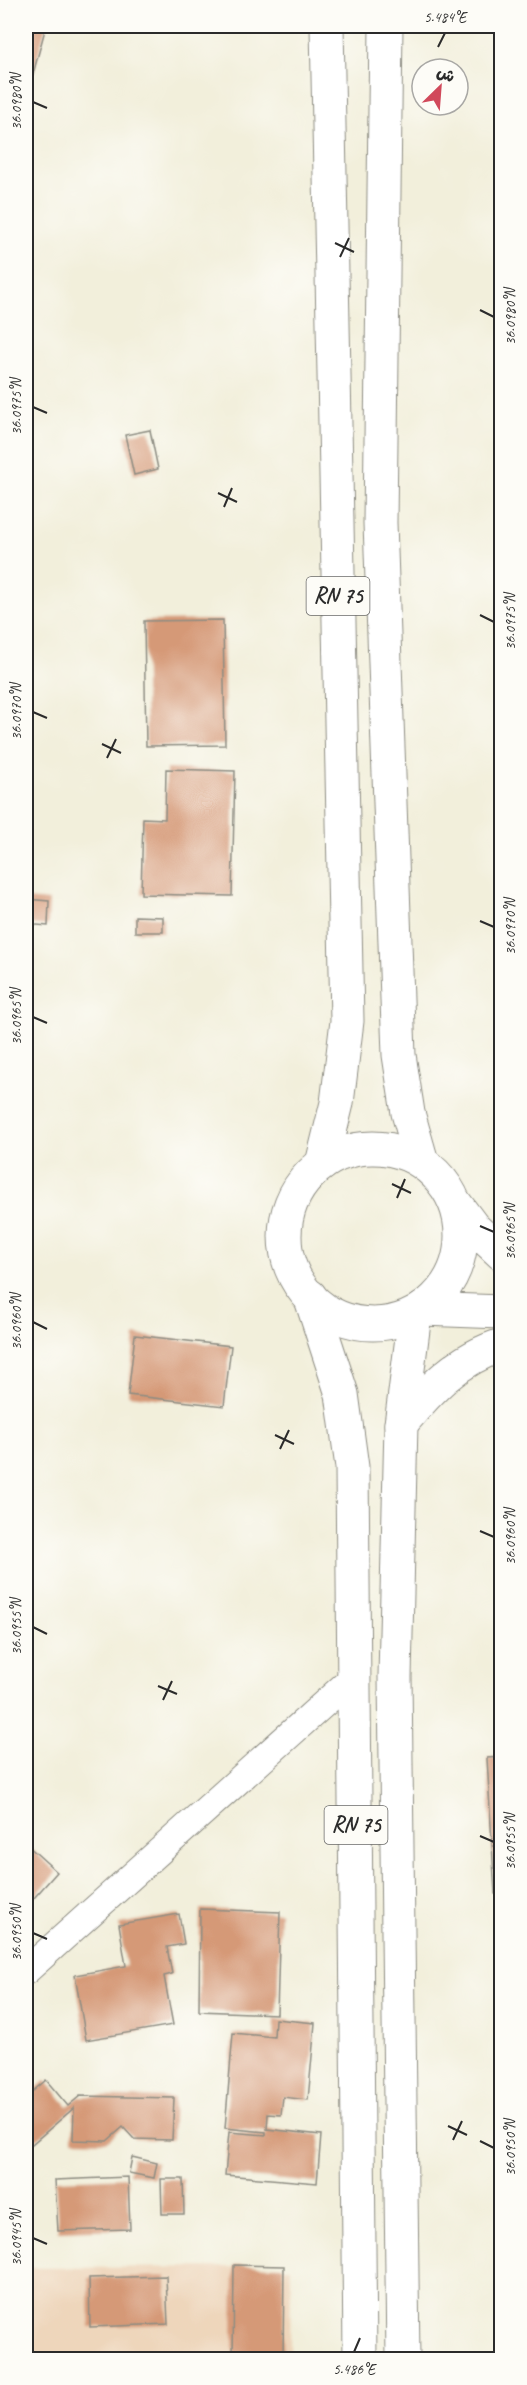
<svg xmlns="http://www.w3.org/2000/svg" width="527" height="2385" font-family="Caveat,'Playpen Sans Arabic',sans-serif">
<style>
.built{fill:#eed6bb}
.building{fill:#d59977}
.lines{fill:none;stroke-linecap:round;stroke-linejoin:round}
.minor-casing{stroke:#8e8d83;stroke-width:29}
.primary-casing{stroke:#8e8d83;stroke-width:35}
.trunk-casing{stroke:#8e8d83;stroke-width:35}
.minor{stroke:#fff;stroke-width:27}
.primary{stroke:#fff;stroke-width:33}
.trunk{stroke:#fff;stroke-width:33}
.ticks{fill:none;stroke:#2b2b2b;stroke-width:2}
.labels{text-anchor:middle;dominant-baseline:central;stroke-width:4.5;stroke-linejoin:round;paint-order:stroke}
.shield{fill:#fdfcf7;stroke:#6a6a68;stroke-width:1.5}
.shield-label{font-size:22px;font-weight:bold;fill:#2b2b2b}
.neatline{fill:none;stroke:#2b2b2b;stroke-width:2}
.ticks-label{font-size:15px;text-anchor:middle;fill:#2b2b2b}
</style>
<rect width="100%" height="100%" fill="#fdfcf7"/>
<filter id="ink" filterUnits="userSpaceOnUse"><feTurbulence type="fractalNoise" baseFrequency=".0167" numOctaves="2"/><feDisplacementMap in="SourceGraphic" scale="12" xChannelSelector="R" yChannelSelector="G"/><feConvolveMatrix kernelMatrix="1 2 1 2 8 2 1 2 1" color-interpolation-filters="sRGB"/></filter>
<filter id="wash" filterUnits="userSpaceOnUse"><feTurbulence type="fractalNoise" baseFrequency=".008" numOctaves="4" result="noise"/><feDisplacementMap in="SourceGraphic" scale="24" xChannelSelector="R" yChannelSelector="G"/><feGaussianBlur stdDeviation="1.35" result="paint"/><feColorMatrix in="noise" values="0 0 0 0 0 0 0 0 0 0 0 0 0 0 0 0 0 1.4 0 .05"/><feComposite in="paint" operator="in"/></filter>
<g filter="url(#wash)">
<rect width="100%" height="100%" fill="#f2efdb"/>
<polygon class="built" points="291,2267 290,2359 26,2359 26,2268"/>
<g id="blocks">
<g class="building">
<polygon points="26,26 46,26 33,74 26,72"/>
<polygon points="150,430 158,469 134,475 125,435"/>
<polygon points="223,620 225,745 146,746 144,621"/>
<polygon points="166,769 235,771 232,896 141,894 143,818 165,819"/>
<polygon points="26,899 49,901 48,926 26,924"/>
<polygon points="135,916 163,917 163,932 135,932"/>
<polygon points="135,1335 231,1346 224,1406 128,1395"/>
<polygon points="502,1757 502,1893 495,1894 487,1758"/>
<polygon points="26,1844 57,1872 26,1907"/>
<polygon points="200,1909 280,1912 277,2014 199,2011"/>
<polygon points="179,1914 184,1944 167,1947 172,1974 164,1976 173,2025 86,2040 75,1975 126,1966 119,1924"/>
<polygon points="275,2019 315,2023 308,2100 283,2097 281,2115 268,2114 267,2129 321,2135 317,2183 225,2175 229,2132 266,2135 266,2132 225,2128 233,2033 274,2037"/>
<polygon points="46,2080 68,2106 80,2096 174,2098 172,2140 134,2139 123,2127 107,2141 73,2140 74,2108 26,2149 26,2097"/>
<polygon points="132,2157 157,2163 154,2178 129,2173"/>
<polygon points="128,2177 130,2229 58,2231 55,2180"/>
<polygon points="161,2179 183,2179 184,2214 162,2214"/>
<polygon points="234,2265 284,2266 283,2360 233,2360"/>
<polygon points="166,2276 168,2324 90,2327 89,2278"/>
</g>
</g>
</g>
<g filter="url(#ink)">
<use href="#blocks" fill-opacity="0" stroke="#8e8d83" stroke-width="1.5"/>
<g class="lines">
<g class="minor-casing">
<polyline id="minor" points="26,1971 355,1676"/>
</g>
<g class="primary-casing">
<g id="primary">
<circle cx="373" cy="1236" r="88"/>
<polyline points="455,1203 473,1227 502,1254"/>
<polyline points="310,1296 342,1394 352,1467 360,2360"/>
<polyline points="422,1309 502,1312"/>
<path d="M401 1424C430 1389 457 1359 502 1345"/>
<polyline points="403,2360 395,1677 401,1424 415,1314"/>
</g>
</g>
<g class="trunk-casing">
<g id="trunk">
<polyline points="386,26 380,523 399,1055 408,1113 422,1162"/>
<polyline points="322,1164 337,1103 347,1021 327,26"/>
</g>
</g>
<use href="#minor" class="minor"/>
<use href="#primary" class="primary"/>
<use href="#trunk" class="trunk"/>
</g>
</g>
<path class="ticks" d="M438 47 445 33M33 102 47 108M335 243 354 252M340 257 349 238M480 310 494 317M33 407 47 413M218 493 237 502M224 507 232 488M480 615 494 622M33 712 47 718M102 744 121 753M107 758 116 739M480 921 494 927M33 1017 47 1023M392 1184 411 1193M397 1198 405 1179M480 1226 494 1232M33 1322 47 1329M275 1435 294 1444M280 1449 289 1430M480 1531 494 1537M33 1627 47 1634M158 1686 177 1694M163 1700 172 1681M480 1836 494 1842M33 1933 47 1939M448 2126 467 2135M453 2140 462 2121M480 2141 494 2148M33 2238 47 2244M354 2352 360 2338"/>
<g class="labels">
<g class="shield">
<rect x="306.5" y="577" width="63" height="38" rx="4.5"/>
<rect x="324.5" y="1806" width="63" height="38" rx="4.5"/>
</g>
<g class="shield-label">
<text x="338" y="596">RN 75</text>
<text x="356" y="1825">RN 75</text>
</g>
</g>
<rect width="527" height="2385" fill="none" stroke="#fdfcf7" stroke-width="66"/>
<g transform="translate(440 87) rotate(25)"><circle r="28" fill="#fdfcf7" stroke="#a9a8a5" stroke-width="1.5"/>
<path d="M0-4.5L10 22L0 15L-10 22Z" fill="#d1495b"/>
<text y="-9" font-size="16" font-weight="bold" text-anchor="middle" fill="#2b2b2b">ش</text>
</g>
<rect x="33" y="33" width="461" height="2319" class="neatline"/>
<g class="ticks-label">
<text x="445" y="22">5.484°E</text>
<text transform="translate(16 102) rotate(-90)" y="5">36.0980°N</text>
<text transform="translate(510 317) rotate(-90)" y="5">36.0980°N</text>
<text transform="translate(16 407) rotate(-90)" y="5">36.0975°N</text>
<text transform="translate(510 622) rotate(-90)" y="5">36.0975°N</text>
<text transform="translate(16 712) rotate(-90)" y="5">36.0970°N</text>
<text transform="translate(510 927) rotate(-90)" y="5">36.0970°N</text>
<text transform="translate(16 1017) rotate(-90)" y="5">36.0965°N</text>
<text transform="translate(510 1232) rotate(-90)" y="5">36.0965°N</text>
<text transform="translate(16 1322) rotate(-90)" y="5">36.0960°N</text>
<text transform="translate(510 1537) rotate(-90)" y="5">36.0960°N</text>
<text transform="translate(16 1627) rotate(-90)" y="5">36.0955°N</text>
<text transform="translate(510 1842) rotate(-90)" y="5">36.0955°N</text>
<text transform="translate(16 1933) rotate(-90)" y="5">36.0950°N</text>
<text transform="translate(510 2148) rotate(-90)" y="5">36.0950°N</text>
<text transform="translate(16 2238) rotate(-90)" y="5">36.0945°N</text>
<text x="354" y="2374">5.486°E</text>
</g>
</svg>
